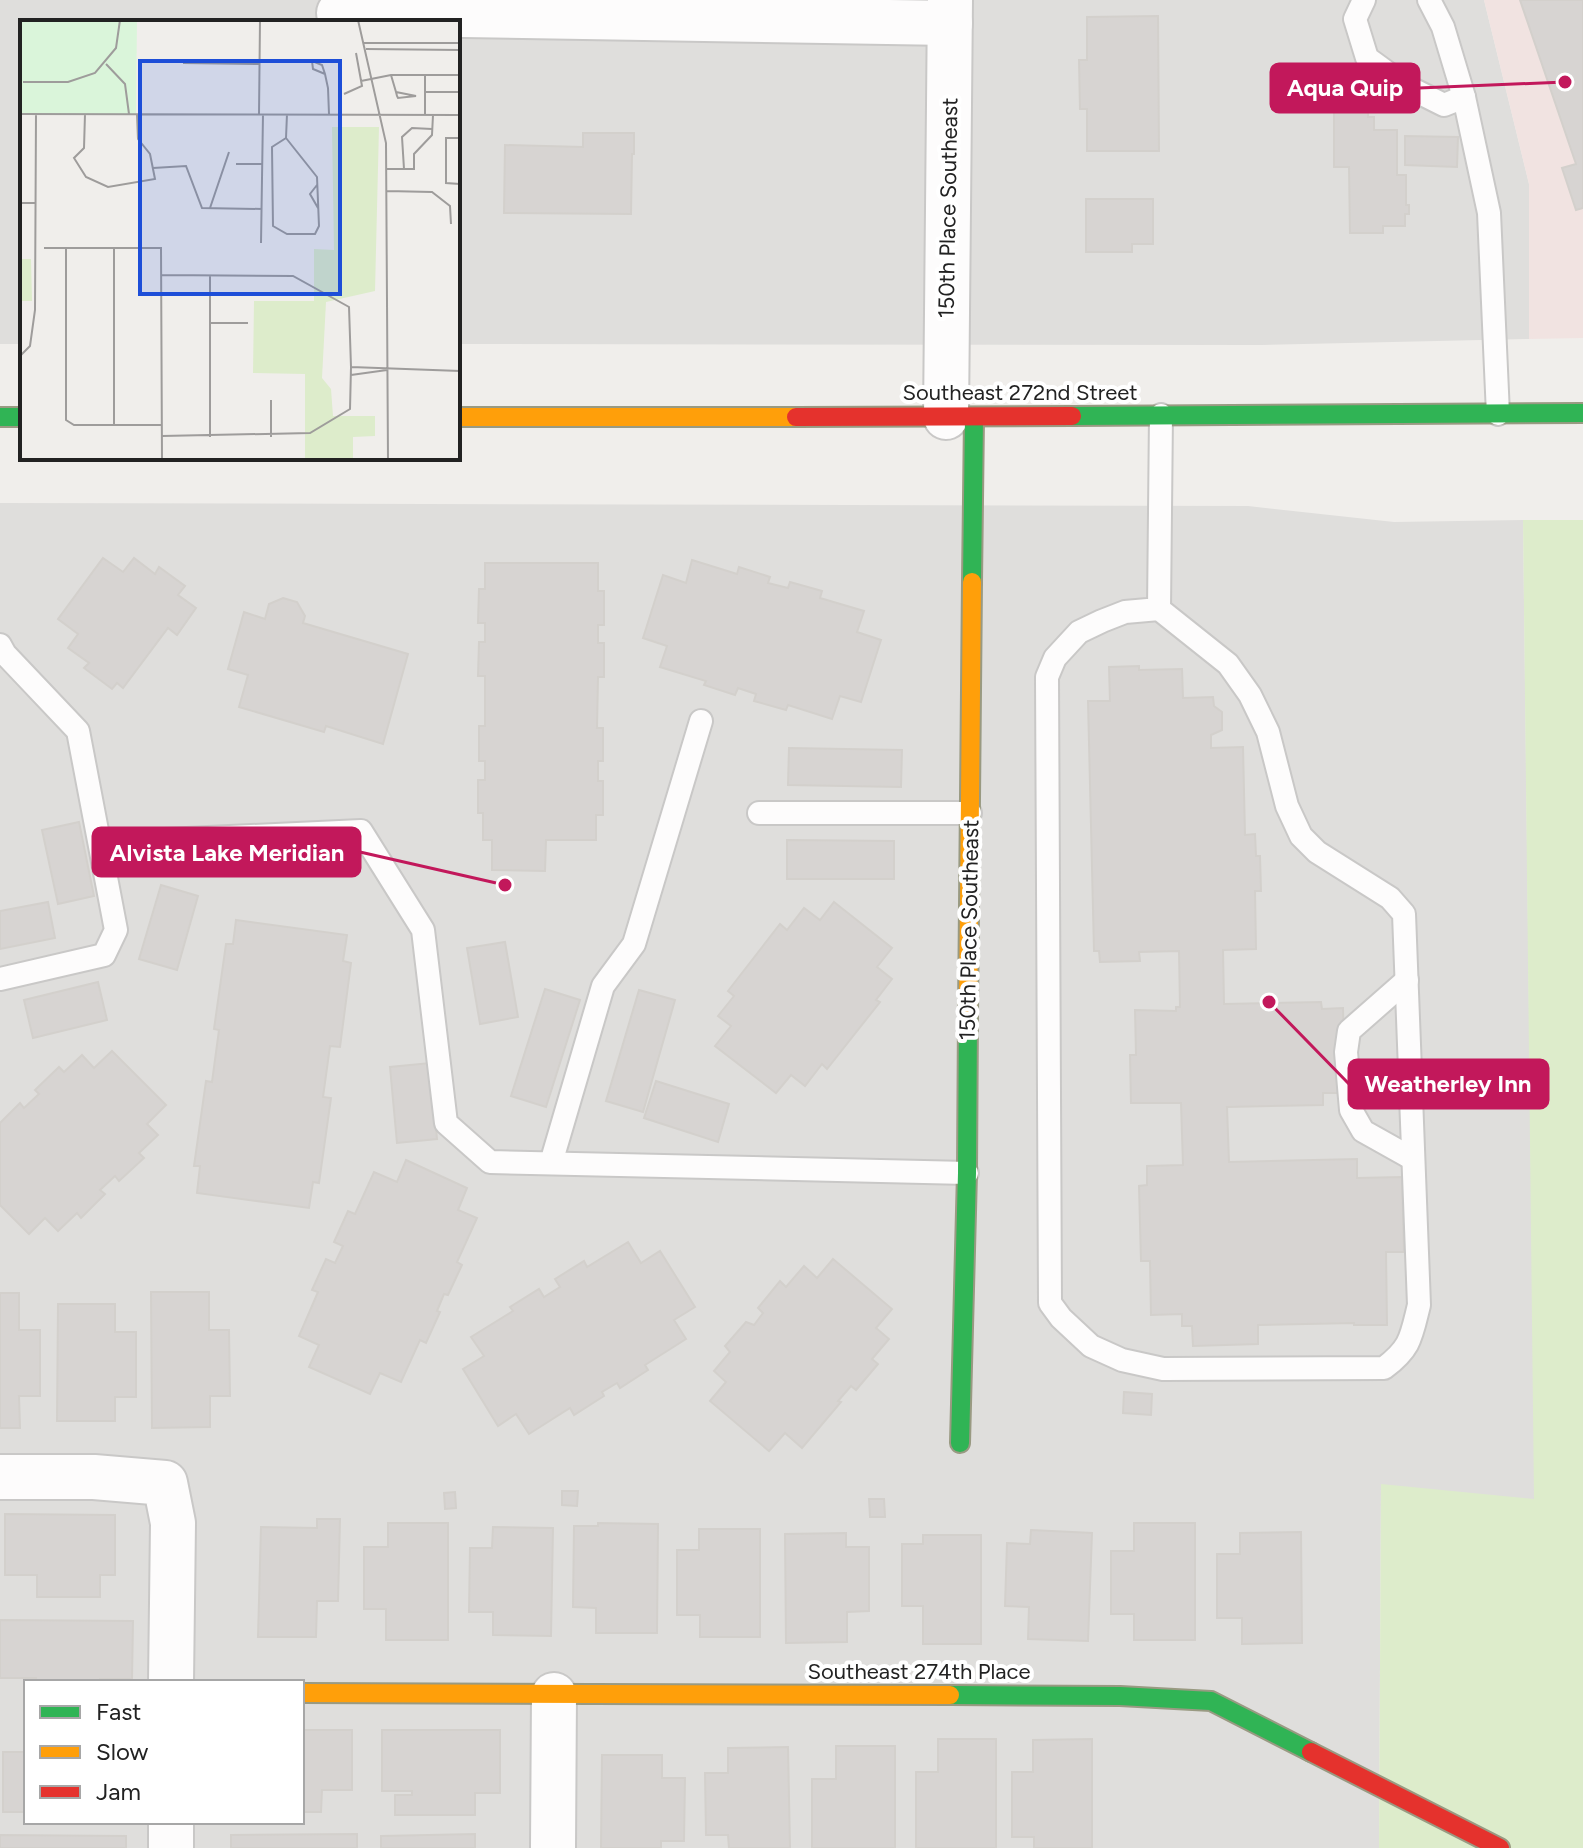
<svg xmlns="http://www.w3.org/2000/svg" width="1583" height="1848" font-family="Figtree,sans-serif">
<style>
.residential{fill:#dfdedc;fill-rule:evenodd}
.commercial{fill:#f1e3e1}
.grass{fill:#ddeccb}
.building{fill:#d7d4d2;stroke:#d3d0cc;stroke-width:2}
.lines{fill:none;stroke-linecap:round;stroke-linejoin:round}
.lane-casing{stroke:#c9c8c7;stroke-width:26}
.street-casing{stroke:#c9c8c7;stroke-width:48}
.fast-casing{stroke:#999a82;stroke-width:22}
.slow-casing{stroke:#999a82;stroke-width:22}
.jam-casing{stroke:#999a82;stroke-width:22}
.lane{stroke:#fdfcfc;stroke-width:22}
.street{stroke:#fdfcfc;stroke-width:44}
.fast{stroke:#30b455;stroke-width:18}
.slow{stroke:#ff9f0a;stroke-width:18}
.jam{stroke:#e5322d;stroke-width:18}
.labels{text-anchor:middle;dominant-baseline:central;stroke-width:8;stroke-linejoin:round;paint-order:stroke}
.street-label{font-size:22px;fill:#222;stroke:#fff}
.inset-road{fill:none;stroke:#9e9c9b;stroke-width:2}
.view{fill:#1d4ed8;fill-opacity:0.15;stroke:#1d4ed8;stroke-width:4}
.inset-edge{fill:none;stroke:#222;stroke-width:4}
.leader{fill:none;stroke:#c2185b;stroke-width:3}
.callout-dot{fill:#c2185b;stroke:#fff;stroke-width:3}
.callout{fill:#c2185b;stroke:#c2185b;stroke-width:3}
.callout-label{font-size:24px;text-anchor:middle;font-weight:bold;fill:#fff}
</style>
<rect width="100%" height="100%" fill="#f0eeeb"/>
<g class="residential">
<polygon points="0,0 1484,0 1529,184 1529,339 1262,345 458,344 458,22 22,22 22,344 0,344"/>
<path d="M0 503 1248 506 1394 522 1523 520 1535 1500 1381 1485 1379 1848H0ZM26 1682H302V1822H26Z"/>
</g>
<polygon class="commercial" points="1484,0 1583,0 1583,338 1529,339 1529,184"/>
<polygon class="grass" points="1523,520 1583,520 1583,1848 1379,1848 1381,1484 1534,1499"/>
<g class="building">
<polygon points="1520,0 1583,0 1583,208 1576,210 1562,168 1576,164"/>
<polygon points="1158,16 1159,151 1087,151 1087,109 1080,109 1079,60 1087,60 1087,17"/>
<polygon points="1351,97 1364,97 1364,108 1368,108 1368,117 1374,117 1374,130 1397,130 1397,175 1406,175 1406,205 1409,205 1409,214 1405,214 1405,226 1383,226 1383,233 1350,233 1349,167 1334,167 1334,107 1351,106"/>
<polygon points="583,133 634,133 634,154 632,154 631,214 504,213 505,145 583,147"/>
<polygon points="1405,136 1458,137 1457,167 1405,165"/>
<polygon points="1086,199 1153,199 1153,244 1132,244 1132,252 1086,252"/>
<polygon points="103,558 123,572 134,558 155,574 159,567 185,586 178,595 196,608 177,635 168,628 123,688 117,683 112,689 84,668 89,663 68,648 78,634 58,619"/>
<polygon points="692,560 737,574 739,567 770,577 768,583 788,588 790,582 822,591 820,598 864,611 857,632 881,640 861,702 840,696 832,719 788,705 786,710 754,701 756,694 738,688 735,695 704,685 706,681 660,667 667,646 643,638 663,575 686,583"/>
<polygon points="485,563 598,563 598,591 604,591 604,625 598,625 598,643 604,643 604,677 598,677 597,728 603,728 603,761 598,761 598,781 603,781 603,815 596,815 596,840 546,840 545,871 492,870 492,840 483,840 483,813 478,813 478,780 485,780 485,761 479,761 479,726 485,726 485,676 478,676 479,642 485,642 485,623 478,623 479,589 485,589"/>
<polygon points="283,598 297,602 305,616 303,623 408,654 383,744 326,726 324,732 239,707 248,675 228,669 244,612 265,619 269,604"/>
<polygon points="1139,666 1139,670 1182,669 1183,698 1213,697 1214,706 1222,712 1222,730 1211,735 1211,748 1243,747 1245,835 1255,834 1256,856 1260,856 1261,891 1255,891 1256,949 1223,950 1224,1004 1321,1002 1322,1009 1343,1008 1345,1093 1323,1093 1323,1105 1227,1107 1229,1162 1357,1159 1357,1178 1402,1177 1404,1252 1386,1252 1387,1325 1354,1325 1354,1323 1258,1325 1258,1344 1193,1346 1192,1326 1182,1326 1182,1314 1151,1315 1150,1261 1141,1261 1139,1186 1147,1185 1147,1166 1183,1165 1181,1103 1131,1103 1130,1055 1136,1055 1135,1010 1176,1011 1176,1007 1180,1007 1179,951 1139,952 1140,961 1100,962 1099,951 1094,951 1088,701 1110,701 1109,667"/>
<polygon points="789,748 902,750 901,787 788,785"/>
<polygon points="79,822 94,896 58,904 42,830"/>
<polygon points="787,840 894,841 894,879 787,879"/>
<polygon points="161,885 198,896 177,970 139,959"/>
<polygon points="48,902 55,938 0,949 0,911"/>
<polygon points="834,902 892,948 877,967 892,979 876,1000 880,1002 827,1069 822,1064 805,1086 791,1075 776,1093 715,1046 731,1026 718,1016 734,996 728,991 780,924 787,930 804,908 820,920"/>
<polygon points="236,920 347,935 343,961 351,963 340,1047 330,1046 323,1097 331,1098 319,1183 313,1182 309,1208 197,1193 200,1166 194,1166 206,1081 212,1082 219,1030 214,1029 226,944 233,944"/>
<polygon points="505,942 518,1017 480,1024 467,948"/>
<polygon points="98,982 107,1020 33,1038 24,1000"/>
<polygon points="545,989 580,1000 546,1107 511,1096"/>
<polygon points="639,990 675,1000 643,1112 606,1101"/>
<polygon points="112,1051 166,1105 147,1124 158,1135 139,1153 144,1158 119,1181 115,1176 100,1190 105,1194 81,1218 77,1213 58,1231 45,1218 29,1234 0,1205 0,1123 20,1103 24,1108 39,1094 35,1090 59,1067 64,1072 82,1055 94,1068"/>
<polygon points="430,1063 437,1139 397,1143 390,1067"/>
<polygon points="656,1081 729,1104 718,1142 644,1118"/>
<polygon points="406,1160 467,1188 458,1210 477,1218 457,1262 462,1265 448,1295 444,1294 437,1311 440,1312 426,1343 420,1340 401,1382 380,1373 370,1394 309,1367 319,1345 299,1336 318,1292 312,1290 326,1259 335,1263 343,1246 334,1242 348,1211 355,1214 374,1172 397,1182"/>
<polygon points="628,1242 641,1263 660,1251 695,1307 674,1320 686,1339 645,1365 648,1370 620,1388 617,1383 602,1392 604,1396 574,1415 570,1408 529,1434 516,1414 498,1426 463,1369 484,1356 471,1337 513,1311 510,1307 539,1289 544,1297 560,1287 555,1279 584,1261 587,1267"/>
<polygon points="833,1259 892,1309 876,1328 889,1339 872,1359 878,1364 856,1390 851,1386 838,1401 841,1402 802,1448 785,1433 769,1451 710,1401 726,1382 714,1371 730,1352 725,1346 746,1322 754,1325 763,1313 758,1308 780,1281 786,1287 804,1266 817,1278"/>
<polygon points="151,1292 209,1292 209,1330 229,1330 230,1396 210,1396 210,1427 152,1428"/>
<polygon points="0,1293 19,1293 19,1330 40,1330 40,1396 19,1396 20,1428 0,1428"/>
<polygon points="58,1304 115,1304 115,1332 136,1332 136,1397 115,1397 115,1421 57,1421"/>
<polygon points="1124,1392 1152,1394 1151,1415 1123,1413"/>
<polygon points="562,1491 578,1491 577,1506 562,1505"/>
<polygon points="455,1492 456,1508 445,1509 444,1493"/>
<polygon points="869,1499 884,1499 885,1517 870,1517"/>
<polygon points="5,1514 115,1515 115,1575 100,1575 100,1597 37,1597 37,1575 5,1575"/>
<polygon points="317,1519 340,1519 338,1601 317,1601 316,1637 258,1637 261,1527 317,1528"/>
<polygon points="388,1523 448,1523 448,1640 386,1640 386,1609 364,1609 364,1547 388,1547"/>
<polygon points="598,1523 658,1524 657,1633 596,1633 596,1608 573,1607 574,1526 598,1526"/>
<polygon points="1134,1523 1195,1523 1195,1640 1134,1640 1134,1614 1111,1614 1111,1551 1134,1551"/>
<polygon points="493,1527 553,1528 551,1636 493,1635 493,1612 469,1612 470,1548 492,1548"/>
<polygon points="699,1529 760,1529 760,1637 700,1637 700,1615 677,1615 677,1550 699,1550"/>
<polygon points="1031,1530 1092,1533 1088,1641 1028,1639 1029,1607 1005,1606 1007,1543 1030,1544"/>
<polygon points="1301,1532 1302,1643 1242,1644 1242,1618 1217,1618 1217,1554 1240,1554 1240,1533"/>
<polygon points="846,1533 846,1547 869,1547 869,1611 847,1612 847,1642 786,1643 785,1534"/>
<polygon points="923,1535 981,1535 981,1644 923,1644 923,1606 902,1606 902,1544 923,1544"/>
<polygon points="0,1620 133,1621 132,1679 100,1679 100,1682 36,1682 36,1678 0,1678"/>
<polygon points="302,1730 352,1730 352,1790 322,1790 321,1812 302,1812"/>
<polygon points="382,1730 500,1730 500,1793 475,1793 475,1815 395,1815 395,1795 412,1795 412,1791 382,1791"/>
<polygon points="938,1739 996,1739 996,1848 916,1848 916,1772 938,1772"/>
<polygon points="1092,1739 1092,1848 1034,1848 1034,1837 1012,1837 1012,1772 1033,1772 1033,1740"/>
<polygon points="836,1746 895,1746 895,1848 812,1848 812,1779 836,1779"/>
<polygon points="788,1747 790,1848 729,1848 728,1835 706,1835 705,1773 728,1773 728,1748"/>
<rect x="3" y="1752" width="23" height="60"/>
<polygon points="602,1755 662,1755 662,1778 685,1778 684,1841 661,1841 661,1848 601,1848"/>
<polygon points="357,1834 357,1848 231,1848 231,1835"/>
<polygon points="475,1834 475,1848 381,1848 381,1836"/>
<polygon points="0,1835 126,1836 126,1848 0,1848"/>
</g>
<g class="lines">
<g class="lane-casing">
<g id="lane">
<polyline points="1364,0 1355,19 1367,58 1404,85 1444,105 1464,97"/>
<polyline points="1429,0 1443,27 1464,97 1489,213 1498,414"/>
<path d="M1159 609 1228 664 1250 695 1268 732 1287 806 1301 836 1317 852 1390 898 1404 914 1419 1305C1411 1337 1411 1348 1384 1368L1163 1369 1122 1360 1091 1346 1061 1318 1050 1303 1047 677 1055 658 1079 632 1102 621 1125 612 1159 609 1161 415"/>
<polyline points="0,645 5,654 78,731 116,930 104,955 0,979"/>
<polyline points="759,813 970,813"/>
<polyline points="100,843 361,831 423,930 446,1123 490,1162 967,1173"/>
<polyline points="1407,980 1349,1031 1346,1052 1351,1110 1363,1131 1413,1159"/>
<polyline points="551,1163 603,986 634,944 701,721"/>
</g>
</g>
<g class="street-casing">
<g id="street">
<polyline points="339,13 950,23"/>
<polyline points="946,417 950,0"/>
<polyline points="0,1477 94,1477 165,1483 173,1523 171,1682"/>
<polyline points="171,1822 171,1848"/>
<polyline points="553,1848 554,1695"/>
</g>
</g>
<g class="fast-casing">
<g id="fast">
<polyline points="1072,416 1583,413"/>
<polyline points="0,417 22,417"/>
<polyline points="972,582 974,417"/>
<polyline points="960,1443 967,1173 968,1014"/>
<polyline points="950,1695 1120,1696 1211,1701 1311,1752"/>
</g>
</g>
<g class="slow-casing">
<g id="slow">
<polyline points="458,417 796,417"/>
<polyline points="968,1014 972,582"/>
<polyline points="302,1693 950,1695"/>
</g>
</g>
<g class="jam-casing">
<g id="jam">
<polyline points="796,417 1072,416"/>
<polyline points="1311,1752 1500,1848"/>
</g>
</g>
<use href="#lane" class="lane"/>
<use href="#street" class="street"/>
<use href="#fast" class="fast"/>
<use href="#slow" class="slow"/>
<use href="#jam" class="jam"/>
</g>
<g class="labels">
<g class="street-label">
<text transform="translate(948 208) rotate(-89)">150th Place Southeast</text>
<text x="1020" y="392">Southeast 272nd Street</text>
<text transform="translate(969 930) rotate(-89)">150th Place Southeast</text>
<text x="919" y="1671">Southeast 274th Place</text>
</g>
</g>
<g transform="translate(20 20)">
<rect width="440" height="440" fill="#f0eeeb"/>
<path d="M312 107H359L355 271 306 282 302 358 311 369 313 396H355V416L333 417V440H285V354L233 353 234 281H294V229L314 230ZM0 239H11L12 281H0Z" fill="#ddeccb"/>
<path d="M0 0H117L116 94H0Z" fill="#daf5da"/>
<path class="inset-road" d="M338 0 366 123 368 440M344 23H440M346 29 440 30M163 43 240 44M86 44 105 64 109 94M305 54 293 49 292 41 302 45 305 54 308 68 309 94M371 55 376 72 377 76 378 78 396 76 376 72M341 61 371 55H440M3 62H48L75 53 96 28 100 0M405 72H440M324 74 342 66 336 33M0 94 440 95M65 94 64 128 54 138 66 157 88 167 135 159 130 134 118 119 117 94M239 94 240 0M405 95V55M266 118 297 157 299 206 295 214H267L253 206 252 127 266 118 267 94M440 118H426V163L440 164M216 144H243M133 148 166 146 182 188 242 189M367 149H394V134L412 115 413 95M384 149 382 117 392 108 412 109M297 165 290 174 298 188M367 171 412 172 430 186 431 204M190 188 209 132M0 209V183H16M241 223 243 94M24 228H141L142 440M46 228V400L54 405H142M94 228V405M142 255 273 256 329 287 331 347 330 389 290 413 142 416M190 255V417M190 303H228M0 336 10 326 15 290 16 94M331 347 440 351M331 355 367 350M251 380V417"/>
<path class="view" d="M120 41H320V274H120Z"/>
<rect width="440" height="440" class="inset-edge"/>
</g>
<path class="leader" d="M1565 82L1419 88M505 885L360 852M1269 1002L1349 1084"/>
<g class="callout-dot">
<circle cx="1565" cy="82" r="8"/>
<circle cx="505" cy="885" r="8"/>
<circle cx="1269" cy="1002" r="8"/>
</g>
<g class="callout">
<rect x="1271" y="64" width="148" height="48" rx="8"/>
<rect x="93" y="828" width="267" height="48" rx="8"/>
<rect x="1349" y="1060" width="199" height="48" rx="8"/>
</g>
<g class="callout-label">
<text x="1345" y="96">Aqua Quip</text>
<text x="227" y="861">Alvista Lake Meridian</text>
<text x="1448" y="1092">Weatherley Inn</text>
</g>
<rect x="24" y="1680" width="280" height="144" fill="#ffffff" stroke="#a7a7a7" stroke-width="2"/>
<rect x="40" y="1706" width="40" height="12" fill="#30b455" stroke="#a7a7a7" stroke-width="2"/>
<text x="96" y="1720" font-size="24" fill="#222222">Fast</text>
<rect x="40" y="1746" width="40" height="12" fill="#ff9f0a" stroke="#a7a7a7" stroke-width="2"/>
<text x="96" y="1760" font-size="24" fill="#222222">Slow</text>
<rect x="40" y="1786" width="40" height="12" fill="#e5322d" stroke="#a7a7a7" stroke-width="2"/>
<text x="96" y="1800" font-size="24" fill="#222222">Jam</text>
</svg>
